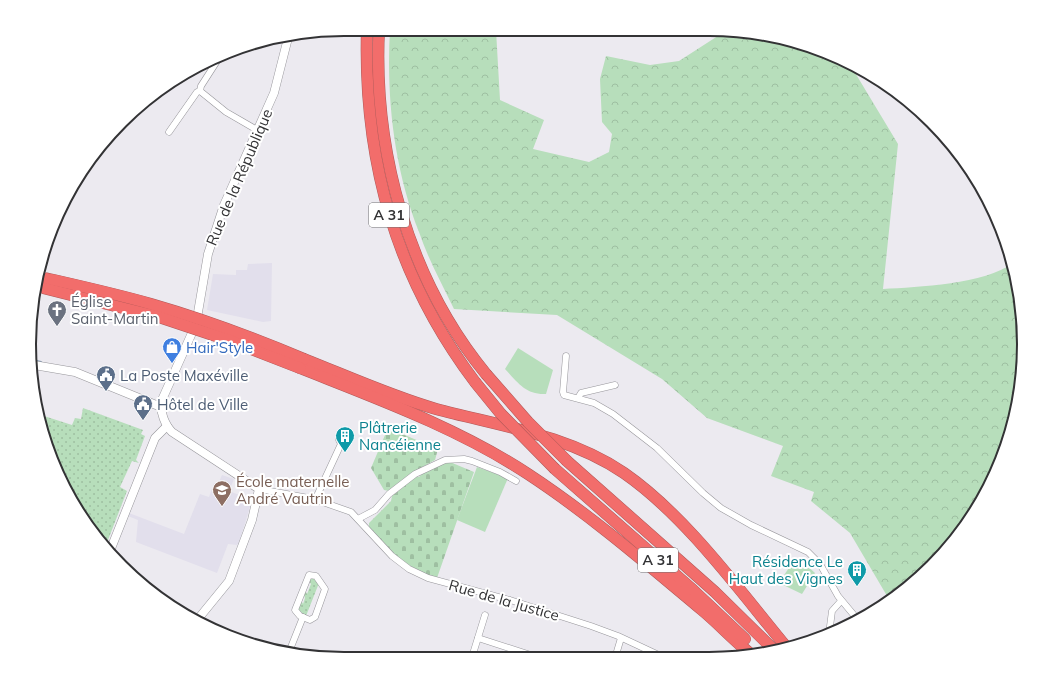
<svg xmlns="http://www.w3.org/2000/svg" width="1053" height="688" font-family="Mulish,sans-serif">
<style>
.built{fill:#e2dfec}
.grass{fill:url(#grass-dots)}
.forest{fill:url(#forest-crowns)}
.cemetery{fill:url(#cemetery-stones)}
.garden{fill:#b7debb}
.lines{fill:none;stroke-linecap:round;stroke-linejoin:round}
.stream{stroke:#8da4be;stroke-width:2}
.street-casing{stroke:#97969b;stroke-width:7}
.secondary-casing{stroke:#97969b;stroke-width:9}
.highway-casing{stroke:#af5958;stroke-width:12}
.street{stroke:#fff;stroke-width:6}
.secondary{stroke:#fff;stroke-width:8}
.highway{stroke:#f26d6b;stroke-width:11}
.highway-bridge-casing{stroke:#af5958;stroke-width:12;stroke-linecap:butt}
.highway-bridge{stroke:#f26d6b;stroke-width:11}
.labels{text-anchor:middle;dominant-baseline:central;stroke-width:4;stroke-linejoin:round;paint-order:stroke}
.shield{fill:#fff;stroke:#707072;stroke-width:1}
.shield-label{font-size:14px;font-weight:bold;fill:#333335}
.street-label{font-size:15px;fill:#333335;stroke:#fff}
.worship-label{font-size:15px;fill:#5b616d;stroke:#fff;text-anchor:start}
.shop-label{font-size:15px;fill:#366cbe;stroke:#fff;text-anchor:start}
.service-label{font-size:15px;fill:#4e5e75;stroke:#fff;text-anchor:start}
.culture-label{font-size:15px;fill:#0d838f;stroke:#fff;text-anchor:start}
.education-label{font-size:15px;fill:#785e54;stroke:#fff;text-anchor:start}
.rim{fill:none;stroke:#333335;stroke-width:2}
</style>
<defs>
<pattern id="grass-dots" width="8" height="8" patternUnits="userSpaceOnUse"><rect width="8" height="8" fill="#b7debb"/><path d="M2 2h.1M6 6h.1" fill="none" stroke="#9ebfa1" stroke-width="1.8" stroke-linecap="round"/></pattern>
<pattern id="forest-crowns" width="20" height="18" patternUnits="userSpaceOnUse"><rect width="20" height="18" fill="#b7debb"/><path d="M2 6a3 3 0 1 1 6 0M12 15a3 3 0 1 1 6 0" fill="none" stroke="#9ebfa1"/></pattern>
<pattern id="cemetery-stones" width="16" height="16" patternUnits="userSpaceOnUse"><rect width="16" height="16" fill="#b7debb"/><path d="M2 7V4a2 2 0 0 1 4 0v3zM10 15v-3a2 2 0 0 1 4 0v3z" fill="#9ebfa1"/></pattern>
</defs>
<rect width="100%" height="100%" fill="#eceaf0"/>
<g class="built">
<polygon points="272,263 271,321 263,322 207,310 213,274 236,275 236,270 247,270 248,264"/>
<polygon points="222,475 234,479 229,491 252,500 239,543 237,545 228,544 217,573 136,542 138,520 128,516 129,513 184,534 200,494 209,497 214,483 218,484"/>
</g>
<g class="grass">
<polygon points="83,408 143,430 141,434 145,436 136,460 139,463 132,461 120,487 127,491 108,540 103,542 82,519 40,427 44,416 72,425 75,418 81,419"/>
<polygon points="311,576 319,583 306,616 297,609 301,600 303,604 305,598 303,593 305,590 307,594 311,584 309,581"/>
</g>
<path class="forest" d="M390 29 496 30 500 100 544 120 533 149 589 162 609 152 612 134 602 122 600 79 606 56 650 65 679 61 724 32H750L830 53 851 66 898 144 883 289C918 287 985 284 1013 263L1023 323 1021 385 1007 445 982 501 946 552 901 594 890 601 850 533 811 501 814 492 771 476 783 446 707 418 662 379 557 315 454 309C442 284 428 259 419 232 394 168 386 98 390 29Z"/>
<g class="cemetery">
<polygon points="388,428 438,449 435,460 410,474 389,491 384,490 371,468"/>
<path d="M450 462 474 472 437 578C407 569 389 550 369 527V523L391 501 392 496 416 477H419C426 468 440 465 450 462Z"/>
</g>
<g class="garden">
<path d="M518 348 553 370 546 394C526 395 518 383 505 369Z"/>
<polygon points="477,467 508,478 485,532 457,520"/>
<polygon points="794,560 804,563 815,573 802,594 779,583"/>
</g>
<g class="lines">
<polyline class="stream" points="33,360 41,362"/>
<g class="street-casing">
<g id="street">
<polyline points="200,91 226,112 257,130"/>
<polyline points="200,91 201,86 219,58"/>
<polyline points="169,132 197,92 200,91"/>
<polyline points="566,356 563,392 564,395 594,403 613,414 657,448 703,493 721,508 751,525 808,552 820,564 838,596 858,620"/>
<polyline points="578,398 581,393 615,385"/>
<polyline points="259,489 314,499 351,512 392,556 409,569 428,578 510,600 591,626 618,636 665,658"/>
<polyline points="315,500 341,444 339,440"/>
<polyline points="358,519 375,510 389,494 415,474 445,460 464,459 472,461 500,472 516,481"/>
<polygon points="309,575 316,576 325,589 315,617 310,620 300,616 295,610"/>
<polyline points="829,634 832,611 841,601"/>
<polyline points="478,638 537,657"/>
<polyline points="289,652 303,617"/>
<polyline points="472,657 485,615"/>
<polyline points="615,658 621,638"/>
</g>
</g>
<g class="secondary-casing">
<g id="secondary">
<polyline points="34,365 75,372 161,407"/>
<polyline points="110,551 155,438 167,426"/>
<path d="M198 619 229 581 252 520 259 489 172 432C165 425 160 412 161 402L196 324 208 254 224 205 274 93 288 38"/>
</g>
</g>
<g class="highway-casing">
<g id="highway">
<path d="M367 29C363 161 396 277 475 382"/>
<path d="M379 29C373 151 408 279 486 374"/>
<path d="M304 359C347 376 391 396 436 409 500 426 568 435 624 473 686 516 739 590 788 649"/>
<path d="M300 368C378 399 458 428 528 474 589 514 646 563 702 610 719 624 734 641 752 655"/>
<polyline points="567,461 715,592 775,651"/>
<polyline points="555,469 693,590 745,639"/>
</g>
</g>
<use href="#street" class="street"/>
<use href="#secondary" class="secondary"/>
<use href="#highway" class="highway"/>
<g class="highway-bridge-casing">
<g id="highway-bridge">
<path d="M45 278C80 286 116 294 151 304 203 319 254 338 304 359"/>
<polyline points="43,288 159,317 228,340 300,368"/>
<polyline points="486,374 528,422 567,461"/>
<polyline points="475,382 501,414 555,469"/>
</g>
</g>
<use href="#highway-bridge" class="highway-bridge"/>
</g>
<defs>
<g id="church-pin" transform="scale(1)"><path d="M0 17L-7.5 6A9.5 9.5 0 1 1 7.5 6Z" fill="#6b7280" stroke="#fff"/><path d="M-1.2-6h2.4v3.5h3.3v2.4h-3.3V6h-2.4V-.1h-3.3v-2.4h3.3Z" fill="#fff"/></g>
<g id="shop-pin" transform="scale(1)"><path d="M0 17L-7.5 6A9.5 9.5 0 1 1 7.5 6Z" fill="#3f7fe0" stroke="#fff"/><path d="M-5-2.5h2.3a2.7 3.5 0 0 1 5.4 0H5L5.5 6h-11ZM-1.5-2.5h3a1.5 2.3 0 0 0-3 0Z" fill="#fff"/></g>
<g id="civic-pin" transform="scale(1)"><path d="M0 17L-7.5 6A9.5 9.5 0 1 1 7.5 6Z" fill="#5c6f8a" stroke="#fff"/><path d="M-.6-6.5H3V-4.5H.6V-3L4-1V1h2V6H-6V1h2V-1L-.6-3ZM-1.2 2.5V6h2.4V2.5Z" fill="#fff"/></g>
<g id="building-pin" transform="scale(1)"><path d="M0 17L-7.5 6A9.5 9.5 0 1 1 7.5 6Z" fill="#0f9aa8" stroke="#fff"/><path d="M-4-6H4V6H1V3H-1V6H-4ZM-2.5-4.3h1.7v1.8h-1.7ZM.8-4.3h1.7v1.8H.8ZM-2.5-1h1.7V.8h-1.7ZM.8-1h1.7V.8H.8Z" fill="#fff"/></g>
<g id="school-pin" transform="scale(1)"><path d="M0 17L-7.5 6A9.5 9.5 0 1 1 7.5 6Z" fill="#8d6e63" stroke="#fff"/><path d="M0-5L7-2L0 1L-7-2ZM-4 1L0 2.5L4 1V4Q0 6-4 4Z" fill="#fff"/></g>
</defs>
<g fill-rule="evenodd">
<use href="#church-pin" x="57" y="310"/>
<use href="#shop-pin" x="172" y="347"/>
<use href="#civic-pin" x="106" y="375"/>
<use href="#civic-pin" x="143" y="404"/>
<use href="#building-pin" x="345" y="436"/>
<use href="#school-pin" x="222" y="490"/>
<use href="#building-pin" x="857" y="570"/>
</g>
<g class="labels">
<g class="shield">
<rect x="369" y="203" width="40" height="24" rx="3"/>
<rect x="638" y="548" width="40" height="24" rx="3"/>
</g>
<g class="shield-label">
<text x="389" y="215">A 31</text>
<text x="658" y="560">A 31</text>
</g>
<g class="street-label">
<text transform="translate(239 177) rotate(-67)">Rue de la République</text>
<text transform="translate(504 600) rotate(16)">Rue de la Justice</text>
</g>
<g class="worship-label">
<text x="71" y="301">Église<tspan x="71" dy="17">Saint-Martin</tspan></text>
</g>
<g class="shop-label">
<text x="186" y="347">Hair'Style</text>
</g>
<g class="service-label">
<text x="120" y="375">La Poste Maxéville</text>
<text x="157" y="404">Hôtel de Ville</text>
</g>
<g class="culture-label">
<text x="359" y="427">Plâtrerie<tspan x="359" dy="17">Nancéienne</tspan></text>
<text x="843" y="561" text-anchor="end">Résidence Le<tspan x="843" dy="17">Haut des Vignes</tspan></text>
</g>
<g class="education-label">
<text x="236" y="481">École maternelle<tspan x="236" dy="17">André Vautrin</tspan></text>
</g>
</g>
<path d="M0 0H1053V688H0ZM344 36H709A308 308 0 0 1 1017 344V344A308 308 0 0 1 709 652H344A308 308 0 0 1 36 344V344A308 308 0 0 1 344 36Z" fill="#fff" fill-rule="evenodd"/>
<path class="rim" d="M344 36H709A308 308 0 0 1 1017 344V344A308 308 0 0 1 709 652H344A308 308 0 0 1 36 344V344A308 308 0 0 1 344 36Z"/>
</svg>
